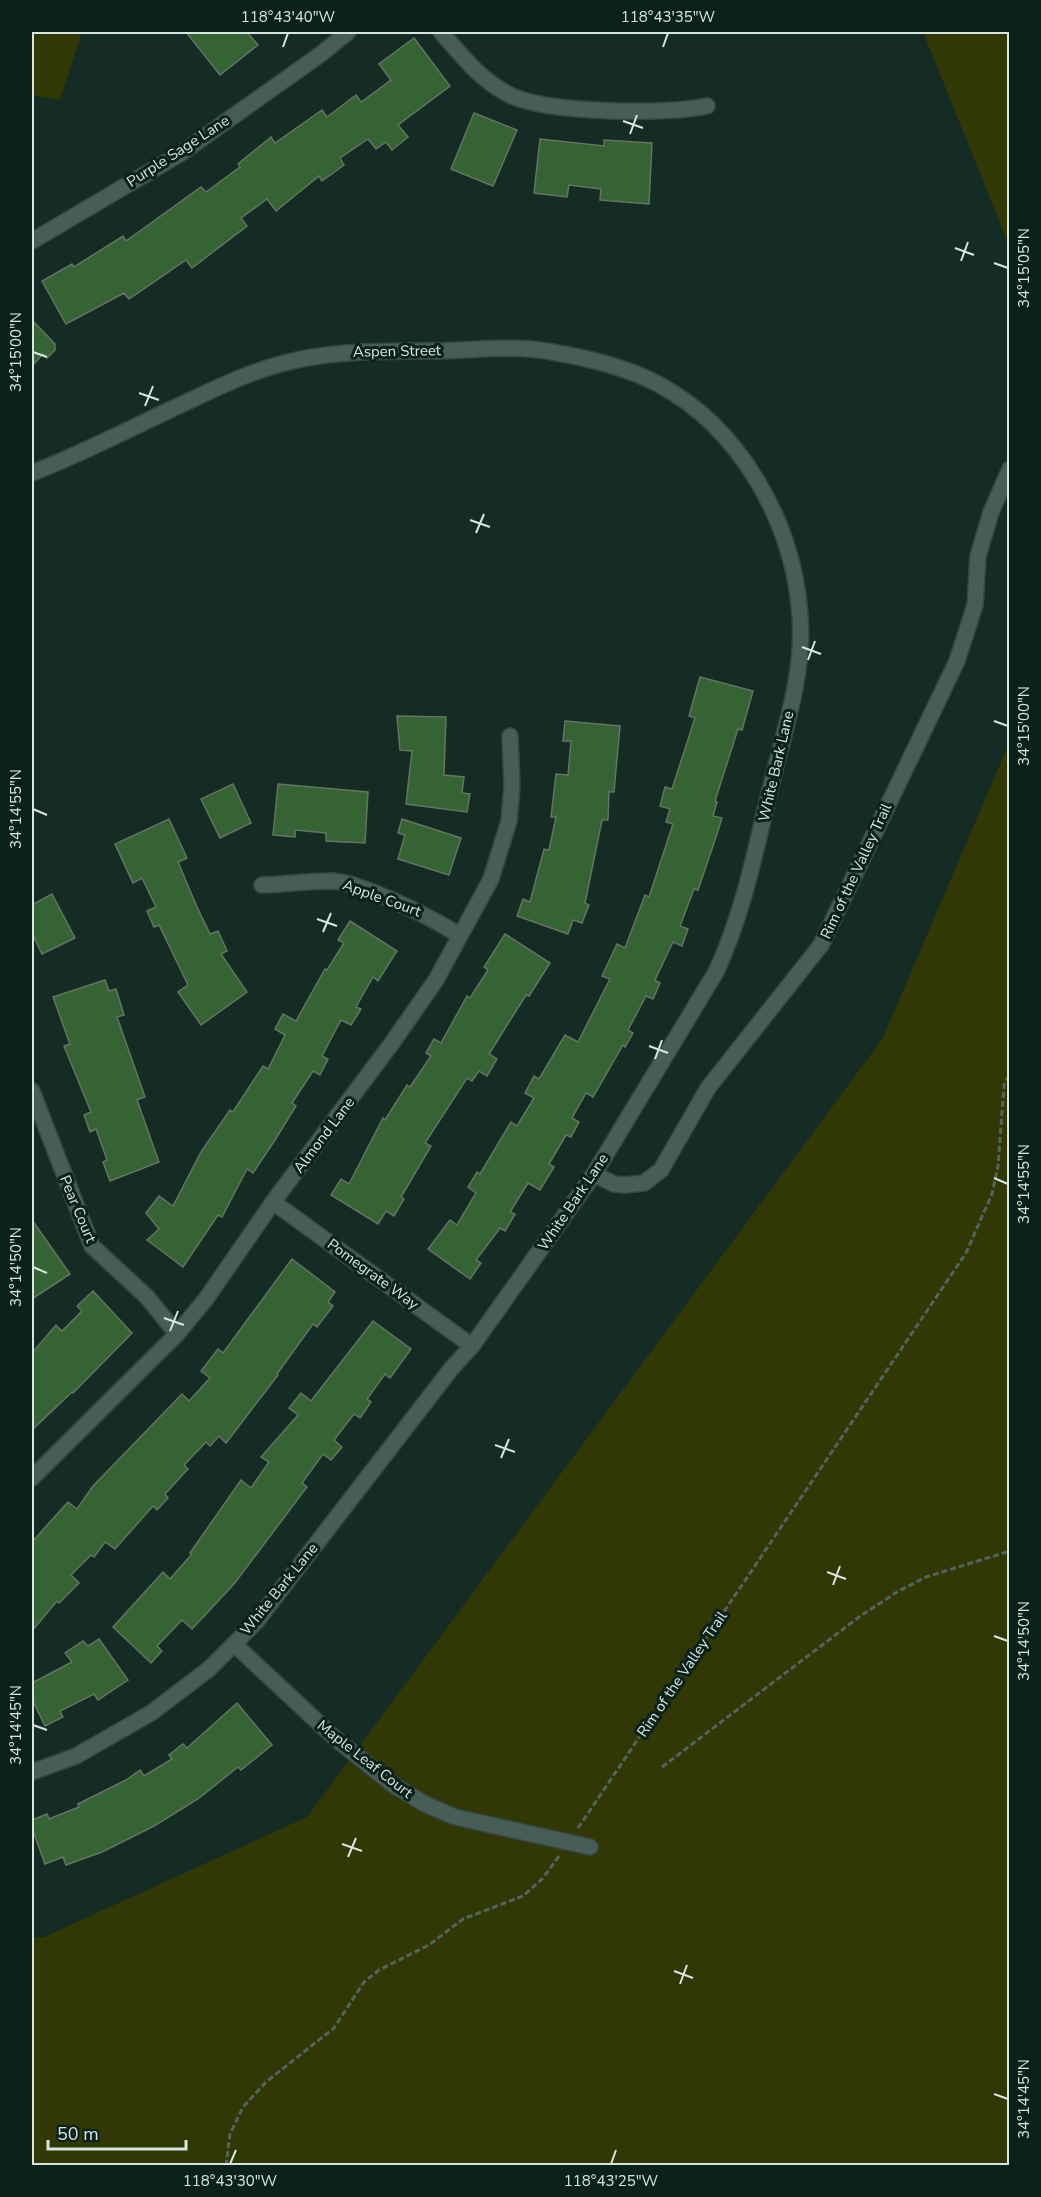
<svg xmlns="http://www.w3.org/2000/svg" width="1041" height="2197" font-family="'Nunito Sans',sans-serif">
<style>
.green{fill:#323706}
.building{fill:#366334;stroke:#647463;stroke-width:1.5}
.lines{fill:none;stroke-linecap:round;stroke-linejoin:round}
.minor-casing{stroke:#354640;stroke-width:18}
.path{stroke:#51655e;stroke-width:3;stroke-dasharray:6 3;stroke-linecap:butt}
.minor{stroke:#465e56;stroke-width:15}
.ticks{fill:none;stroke:#d8e5e0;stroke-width:2}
.labels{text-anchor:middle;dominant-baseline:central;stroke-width:6;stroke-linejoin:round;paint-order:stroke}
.street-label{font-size:15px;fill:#d8e5e0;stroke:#0b221b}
.neatline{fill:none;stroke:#d8e5e0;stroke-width:2}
.ticks-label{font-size:15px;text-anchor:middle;fill:#d8e5e0}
</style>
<rect width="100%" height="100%" fill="#152c25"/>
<g class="green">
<polygon points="32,32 82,32 60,100 32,95"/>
<polygon points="923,32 1009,32 1009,245"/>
<polygon points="1009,743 1009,2165 32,2166 32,1938 44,1937 307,1817 883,1038"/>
</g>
<g class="building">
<polygon points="186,32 247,32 258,45 220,75"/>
<polygon points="414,38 450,86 398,125 408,137 392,150 386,142 376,149 368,139 340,158 344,165 322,181 319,176 276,211 267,199 241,218 247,226 192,268 186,260 129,299 124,293 66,324 42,281 72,264 74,267 123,236 126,241 201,187 206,192 240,167 238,164 271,137 275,143 322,110 327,117 356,95 361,102 391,80 379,64"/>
<polygon points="474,113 517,130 493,186 451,169"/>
<polygon points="540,139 604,146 604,140 652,143 649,204 600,200 601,189 569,185 567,197 534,193"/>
<polygon points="32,320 55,344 55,350 47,358 43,354 32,366"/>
<polygon points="700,677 753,691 742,730 738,729 715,801 717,802 713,816 722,818 716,837 698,890 694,889 680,926 688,929 682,946 673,942 655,980 660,983 653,999 646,996 628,1030 633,1033 625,1047 623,1045 593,1097 586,1093 572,1118 579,1122 571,1137 566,1135 549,1164 554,1167 540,1190 528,1183 510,1212 515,1214 505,1231 500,1228 476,1260 481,1263 470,1279 428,1249 450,1220 457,1225 476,1193 468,1187 477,1172 480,1174 511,1122 517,1126 534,1098 525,1093 534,1076 539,1079 565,1035 578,1042 610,979 602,976 617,944 625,948 645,895 649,897 673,824 666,822 670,809 660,806 665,787 672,789 695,718 689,716"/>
<polygon points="397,716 446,717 444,775 464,777 462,793 470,794 467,812 406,804 412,751 400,750"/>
<polygon points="565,721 620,726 614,792 609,792 608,820 602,820 585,903 589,905 582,923 573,920 568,934 517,916 523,899 530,902 544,849 549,850 556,817 551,817 556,774 568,775 571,741 563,741"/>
<polygon points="233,784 251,823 220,838 201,799"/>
<polygon points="278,784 368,792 365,843 326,841 326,833 295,830 295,837 273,835"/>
<polygon points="169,819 187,858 178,862 197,907 210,934 218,931 227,951 221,954 247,992 201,1025 178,992 188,985 159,925 154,927 147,911 156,907 142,878 133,883 115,844"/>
<polygon points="402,819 461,838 449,875 398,859 405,835 398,833"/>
<polygon points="52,894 75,938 42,954 32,933 32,905"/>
<polygon points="350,921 397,951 378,981 373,977 356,1007 361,1009 351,1025 341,1020 322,1056 328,1059 320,1075 313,1071 292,1103 296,1106 275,1140 253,1173 247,1169 222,1217 218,1215 183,1267 147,1240 159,1229 146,1213 159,1196 173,1206 201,1152 230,1110 233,1112 263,1066 268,1069 285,1035 275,1029 283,1014 296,1021 325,969 327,970 344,943 338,940"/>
<polygon points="505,934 550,963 529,996 526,995 489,1054 497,1059 487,1076 479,1071 472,1081 467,1078 425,1143 431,1146 401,1197 404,1199 394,1216 386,1211 378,1224 331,1195 341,1179 349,1184 383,1118 385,1120 407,1085 410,1087 431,1056 426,1053 434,1039 441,1043 467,996 470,998 488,970 484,967"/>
<polygon points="105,980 109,991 116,989 124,1015 117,1017 145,1097 137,1100 159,1162 110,1181 103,1162 107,1160 96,1129 90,1132 84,1115 91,1112 64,1046 70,1044 53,997"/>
<polygon points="32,1220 70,1274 32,1299"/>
<polygon points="292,1259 335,1292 328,1302 333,1306 317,1327 313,1324 277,1374 278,1375 226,1443 219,1436 210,1446 206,1442 184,1465 188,1469 165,1494 168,1498 157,1510 153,1506 115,1549 105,1542 94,1557 91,1555 71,1575 79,1583 59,1603 57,1601 32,1631 32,1542 68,1502 77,1509 93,1486 182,1394 189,1401 210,1378 201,1371 218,1349 223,1353"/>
<polygon points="93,1291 132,1333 73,1393 72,1392 32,1430 32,1353 56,1325 62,1331 82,1311 77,1306"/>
<polygon points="373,1321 411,1349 390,1378 385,1374 367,1399 371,1402 360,1418 354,1414 334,1440 342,1447 331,1460 323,1454 302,1483 307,1487 234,1584 192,1629 182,1620 157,1646 162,1651 151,1663 113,1627 163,1572 170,1579 192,1554 190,1553 241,1480 251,1488 269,1462 261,1457 298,1415 289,1408 301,1393 311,1401"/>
<polygon points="99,1639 128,1680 98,1700 94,1694 60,1711 63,1717 45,1726 32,1699 32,1683 72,1662 65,1653 83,1641 88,1646"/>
<polygon points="237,1703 272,1745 241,1770 238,1767 198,1799 154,1826 102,1852 66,1865 63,1857 45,1864 32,1828 32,1820 47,1814 49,1819 79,1807 78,1804 126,1780 140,1770 144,1776 172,1759 169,1755 183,1744 187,1748"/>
</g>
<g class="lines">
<g class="minor-casing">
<g id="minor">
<path d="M441 32C462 56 482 82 512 96 550 113 665 115 707 106"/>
<polyline points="32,241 183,152 321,54 348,32"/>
<path d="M32 473C86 452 139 424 193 399 227 383 259 368 297 360 344 350 392 351 440 351 477 350 516 345 552 352 588 358 626 367 658 384 741 428 794 524 800 616 805 673 783 734 770 790 755 852 743 914 716 972L594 1174 472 1346 451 1369 256 1622 209 1669 151 1713 76 1756 32 1772"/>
<path d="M262 885C285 884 309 881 332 881 361 882 435 919 460 936"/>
<polyline points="32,1091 92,1246 147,1297 177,1334"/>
<polyline points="594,1174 614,1184 625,1185 644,1183 661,1170 708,1088 821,945 957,661 975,605 978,556 991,512 1010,469"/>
<polyline points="273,1202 472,1346"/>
<polyline points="32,1478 177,1334 206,1299 273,1202 392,1043 436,980 491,879 509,821 512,786 510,736"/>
<polyline points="234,1644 336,1739 392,1784 425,1804 455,1817 590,1847"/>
</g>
</g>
<g class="path">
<polyline points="662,1767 859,1617 897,1592 926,1577 1010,1551"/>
<polyline points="578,1828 966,1253 992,1194 998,1166 1004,1085 1010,1074"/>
<polyline points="226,2166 230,2134 243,2107 266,2082 334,2028 364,1982 379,1970 429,1945 463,1919 523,1896 543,1878 559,1856"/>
</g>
<use href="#minor" class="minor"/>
</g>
<path class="ticks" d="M283 47 288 33M663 47 668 33M623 121 643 128M630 134 637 115M955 248 974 255M961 261 968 242M994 263 1008 268M33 352 47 357M139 393 159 400M145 406 153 386M470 520 490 527M476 533 484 514M802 647 821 654M808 660 815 641M994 721 1008 726M33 809 47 815M317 919 337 926M323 932 331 913M649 1046 668 1053M655 1059 662 1040M994 1178 1008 1184M33 1267 47 1273M164 1318 184 1325M170 1331 178 1311M495 1445 515 1452M501 1458 509 1439M827 1572 846 1579M833 1585 840 1566M994 1636 1008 1641M33 1725 47 1730M342 1844 362 1851M348 1857 356 1838M674 1971 693 1978M680 1984 687 1965M994 2094 1008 2099M230 2164 236 2150M611 2164 616 2150"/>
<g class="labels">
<g class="street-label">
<text transform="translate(178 151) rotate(-33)">Purple Sage Lane</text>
<text transform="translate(397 351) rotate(-1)">Aspen Street</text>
<text transform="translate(776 766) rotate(-77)">White Bark Lane</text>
<text transform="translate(856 871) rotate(-65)">Rim of the Valley Trail</text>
<text transform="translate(382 898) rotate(20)">Apple Court</text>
<text transform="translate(324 1135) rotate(-53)">Almond Lane</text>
<text transform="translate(573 1202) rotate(-56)">White Bark Lane</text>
<text transform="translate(78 1209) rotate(67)">Pear Court</text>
<text transform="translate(373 1274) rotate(36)">Pomegrate Way</text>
<text transform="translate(279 1589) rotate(-51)">White Bark Lane</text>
<text transform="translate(682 1674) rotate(-56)">Rim of the Valley Trail</text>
<text transform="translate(365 1759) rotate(38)">Maple Leaf Court</text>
</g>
</g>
<rect width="1041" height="2197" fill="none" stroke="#0b221b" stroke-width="66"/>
<path d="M48 2140v9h138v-9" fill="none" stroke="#d8e5e0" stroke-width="3"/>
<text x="57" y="2140" font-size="18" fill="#d8e5e0" stroke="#0b221b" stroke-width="4.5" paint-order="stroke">50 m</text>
<rect x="33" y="33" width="975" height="2131" class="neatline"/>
<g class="ticks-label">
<text x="288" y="22">118°43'40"W</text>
<text x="668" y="22">118°43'35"W</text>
<text transform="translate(1024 268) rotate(-90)" y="5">34°15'05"N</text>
<text transform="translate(16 352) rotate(-90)" y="5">34°15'00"N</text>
<text transform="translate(1024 726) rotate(-90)" y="5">34°15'00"N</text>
<text transform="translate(16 809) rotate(-90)" y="5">34°14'55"N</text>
<text transform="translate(1024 1184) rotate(-90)" y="5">34°14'55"N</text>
<text transform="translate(16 1267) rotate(-90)" y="5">34°14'50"N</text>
<text transform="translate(1024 1641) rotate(-90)" y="5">34°14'50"N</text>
<text transform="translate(16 1725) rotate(-90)" y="5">34°14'45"N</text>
<text transform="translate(1024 2099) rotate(-90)" y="5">34°14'45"N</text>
<text x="230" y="2186">118°43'30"W</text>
<text x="611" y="2186">118°43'25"W</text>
</g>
</svg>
